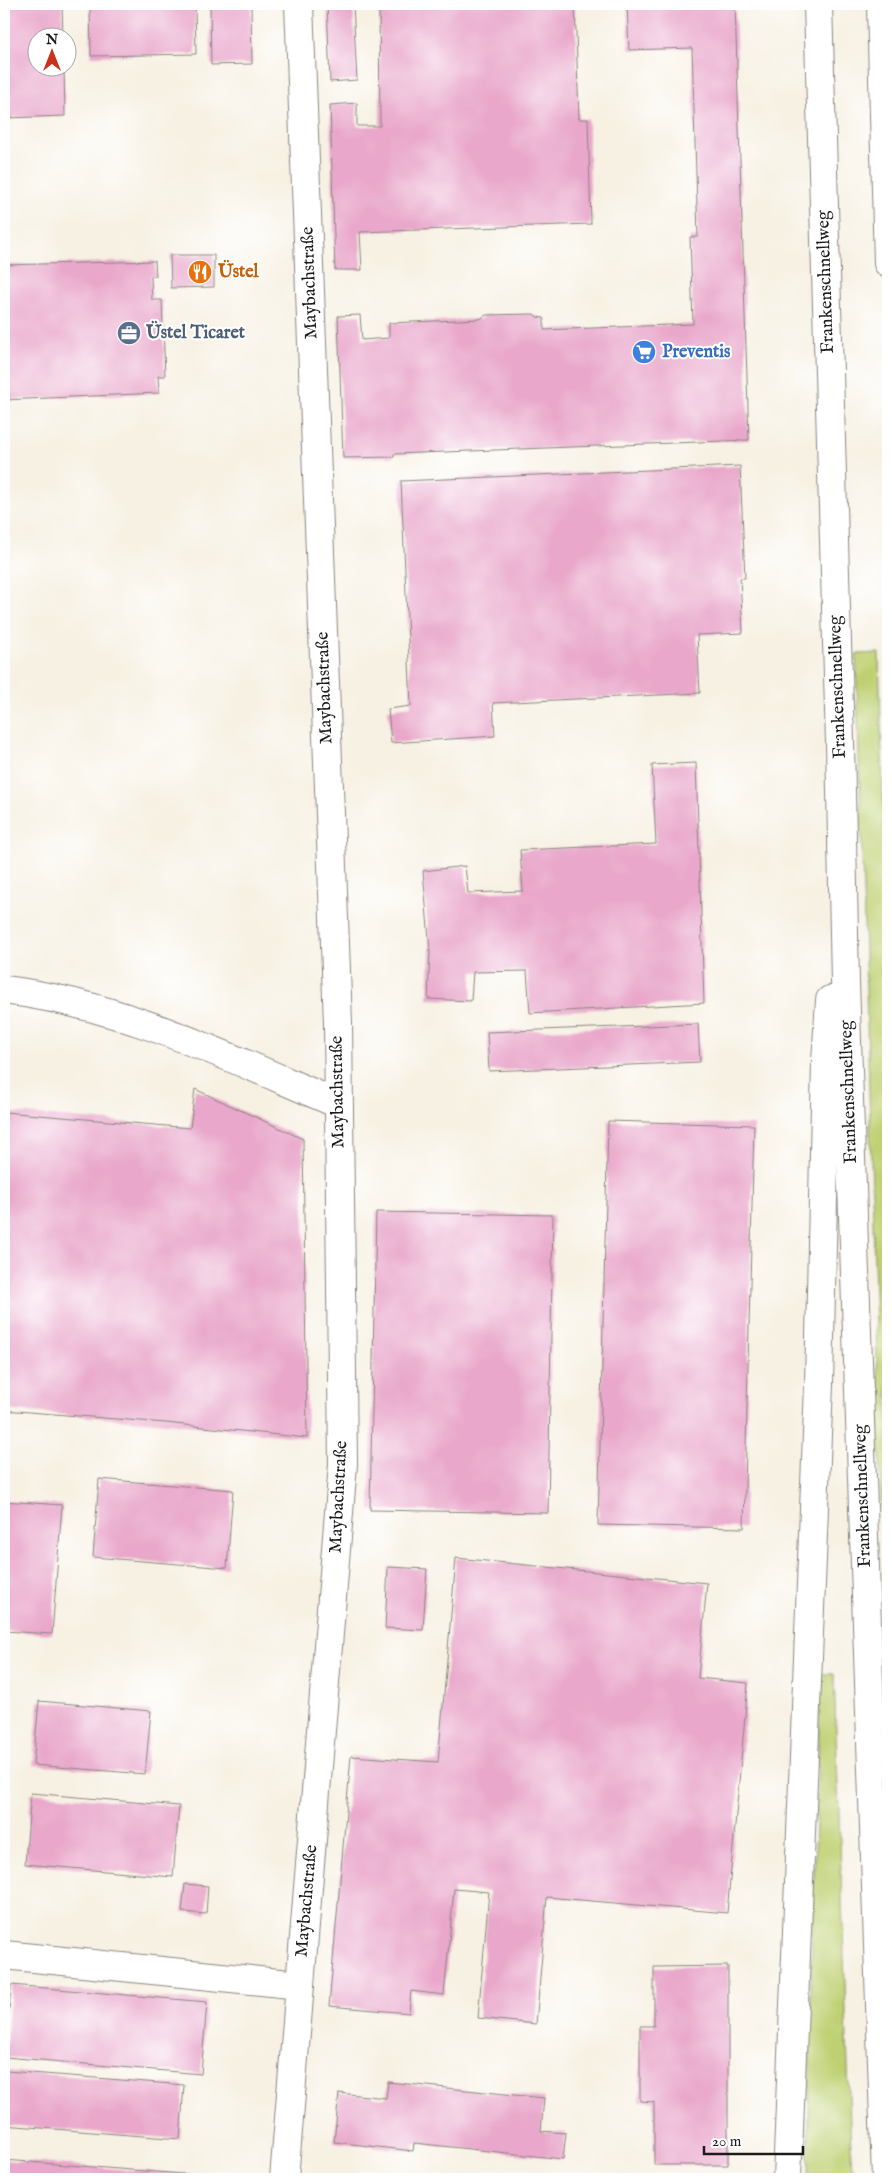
<svg xmlns="http://www.w3.org/2000/svg" width="892" height="2183" font-family="'IM FELL English',serif">
<style>
.green{fill:#bfd072;stroke:#6e7647}
.building{fill:#e9a7cb}
.lines{fill:none;stroke-linecap:round;stroke-linejoin:round}
.minor-casing{stroke:#8a8680;stroke-width:30}
.highway-casing{stroke:#8a8680;stroke-width:30}
.minor{stroke:#fff;stroke-width:28}
.highway{stroke:#fff;stroke-width:28}
.labels{text-anchor:middle;dominant-baseline:central;stroke-width:4;stroke-linejoin:round;paint-order:stroke}
.food-label{font-size:18px;font-weight:bold;fill:#c56008;stroke:#fff;text-anchor:start}
.street-label{font-size:18px;fill:#1c1c1c;stroke:#fff}
.service-label{font-size:18px;font-weight:bold;fill:#4e5e75;stroke:#fff;text-anchor:start}
.shop-label{font-size:18px;font-weight:bold;fill:#366cbe;stroke:#fff;text-anchor:start}
</style>
<rect width="100%" height="100%" fill="#fff"/>
<filter id="ink" filterUnits="userSpaceOnUse"><feTurbulence type="fractalNoise" baseFrequency=".02" numOctaves="2"/><feDisplacementMap in="SourceGraphic" scale="10" xChannelSelector="R" yChannelSelector="G"/><feConvolveMatrix kernelMatrix="1 2 1 2 8 2 1 2 1" color-interpolation-filters="sRGB"/></filter>
<filter id="wash" filterUnits="userSpaceOnUse"><feTurbulence type="fractalNoise" baseFrequency=".0096" numOctaves="4" result="noise"/><feDisplacementMap in="SourceGraphic" scale="20" xChannelSelector="R" yChannelSelector="G"/><feGaussianBlur stdDeviation="1.12" result="paint"/><feColorMatrix in="noise" values="0 0 0 0 0 0 0 0 0 0 0 0 0 0 0 0 0 1.4 0 .05"/><feComposite in="paint" operator="in"/></filter>
<g filter="url(#wash)">
<rect width="100%" height="100%" fill="#f7f1e3"/>
<g class="green">
<polygon points="879,653 888,975 888,1730 856,654"/>
<polygon points="821,1674 834,1674 852,2179 808,2179 811,1972"/>
</g>
<g id="blocks">
<g class="building">
<polygon points="4,4 62,4 63,38 38,38 38,68 64,68 65,116 6,118"/>
<polygon points="90,4 195,4 196,54 91,56"/>
<polygon points="210,4 251,4 252,64 211,65"/>
<polygon points="327,4 353,4 357,80 330,82"/>
<polygon points="379,4 575,4 579,119 588,119 591,224 360,232 362,270 335,270 330,105 357,103 357,126 380,126"/>
<polygon points="627,4 735,4 749,440 394,454 394,457 343,458 338,316 360,315 362,340 389,338 389,323 480,319 486,315 534,314 537,317 544,318 544,330 693,324 690,237 698,237 692,48 629,50"/>
<polygon points="170,255 214,255 214,287 171,288"/>
<polygon points="155,261 156,276 151,276 152,300 162,300 165,376 158,376 159,393 4,400 4,381 6,381 4,265"/>
<polygon points="740,466 745,578 740,578 743,633 697,635 700,693 493,703 495,736 391,743 388,709 411,706 401,481"/>
<polygon points="696,763 704,1003 530,1013 527,971 473,972 471,1001 428,999 430,951 423,871 465,866 468,893 523,891 520,850 656,844 652,765"/>
<polygon points="698,1024 700,1062 489,1071 487,1032"/>
<polygon points="195,1089 303,1139 307,1438 166,1423 4,1410 4,1112 190,1128"/>
<polygon points="608,1121 754,1125 744,1528 598,1525"/>
<polygon points="376,1212 553,1215 548,1513 370,1510"/>
<polygon points="99,1479 233,1490 227,1568 93,1557"/>
<polygon points="4,1501 62,1505 52,1634 4,1631"/>
<polygon points="456,1558 707,1583 698,1678 748,1683 727,1913 547,1897 536,2024 478,2018 489,1892 454,1889 444,1995 411,1991 409,2013 329,2006 351,1756 438,1762"/>
<polygon points="388,1567 427,1569 423,1630 385,1628"/>
<polygon points="39,1701 151,1711 145,1774 33,1765"/>
<polygon points="31,1793 179,1806 173,1877 25,1864"/>
<polygon points="185,1884 208,1886 206,1914 182,1912"/>
<polygon points="728,1966 728,2165 654,2165 654,2102 640,2101 640,2026 654,2026 654,1967"/>
<polygon points="11,1985 207,2002 201,2074 5,2057"/>
<polygon points="6,2071 184,2085 180,2139 4,2125"/>
<polygon points="388,2082 544,2098 541,2131 566,2133 563,2159 414,2143 413,2151 334,2142 339,2093 386,2098"/>
<polygon points="4,2160 234,2178 234,2179 4,2179"/>
</g>
</g>
</g>
<g filter="url(#ink)">
<use href="#blocks" fill-opacity="0" stroke="#8a8680" stroke-width="1"/>
<g class="lines">
<g class="minor-casing">
<g id="minor">
<path d="M4 990C122 1004 230 1058 338 1104"/>
<polyline points="4,1955 300,1985"/>
<polyline points="284,2179 343,1464 338,1023 299,4"/>
</g>
</g>
<g class="highway-casing">
<g id="highway">
<polyline points="818,4 840,742 845,982 886,2179"/>
<polyline points="881,4 888,263"/>
<polyline points="787,2179 819,1385 826,1061 830,1000"/>
</g>
</g>
<use href="#minor" class="minor"/>
<use href="#highway" class="highway"/>
</g>
</g>
<defs>
<g id="restaurant-disc" transform="scale(1.25)"><circle r="9.5" fill="#e8710a" stroke="#fff"/><path d="M-5-6h1v4h1v-4h1v4h1v-4h1v5L-1.5 .5V6h-2V.5L-5-1ZM5-6V6H3V1.5H1.5Q1.5-4 5-6Z" fill="#fff"/></g>
<g id="office-disc" transform="scale(1.25)"><circle r="9.5" fill="#5c6f8a" stroke="#fff"/><path d="M-6-3h4V-5.5h4V-3h4V5H-6ZM-1-4.5V-3h2v-1.5ZM-6 0V1H6V0Z" fill="#fff"/></g>
<g id="supermarket-disc" transform="scale(1.25)"><circle r="9.5" fill="#3f7fe0" stroke="#fff"/><path d="M-6-5.5h2.5l.6 2H6L4.5 2H-2.5L-4.4-4H-6ZM-1.5 3.2a1.3 1.3 0 1 0 .1 0ZM3 3.2a1.3 1.3 0 1 0 .1 0Z" fill="#fff"/></g>
</defs>
<g fill-rule="evenodd">
<use href="#restaurant-disc" x="200" y="272"/>
<use href="#office-disc" x="129" y="333"/>
<use href="#supermarket-disc" x="644" y="352"/>
</g>
<g class="labels">
<g class="food-label">
<text x="218" y="272">Üstel</text>
</g>
<g class="street-label">
<text transform="translate(826 282) rotate(-92)">Frankenschnellweg</text>
<text transform="translate(310 283) rotate(-92)">Maybachstraße</text>
<text transform="translate(838 687) rotate(-92)">Frankenschnellweg</text>
<text transform="translate(325 688) rotate(-92)">Maybachstraße</text>
<text transform="translate(338 1092) rotate(-91)">Maybachstraße</text>
<text transform="translate(849 1092) rotate(-92)">Frankenschnellweg</text>
<text transform="translate(863 1496) rotate(-92)">Frankenschnellweg</text>
<text transform="translate(339 1497) rotate(-87)">Maybachstraße</text>
<text transform="translate(307 1901) rotate(-85)">Maybachstraße</text>
</g>
<g class="service-label">
<text x="146" y="333">Üstel Ticaret</text>
</g>
<g class="shop-label">
<text x="662" y="352">Preventis</text>
</g>
</g>
<rect width="892" height="2183" fill="none" stroke="#fff" stroke-width="20"/>
<g transform="translate(52 52)"><circle r="24" fill="#ffffff" stroke="#a4a4a4"/>
<path d="M0-4L9 19L0 12L-9 19Z" fill="#c8321e"/>
<text y="-8" font-size="14" font-weight="bold" text-anchor="middle" fill="#1c1c1c">N</text>
</g>
<path d="M704 2146v8h99v-8" fill="none" stroke="#1c1c1c" stroke-width="2.5"/>
<text x="712" y="2146" font-size="15" fill="#1c1c1c" stroke="#ffffff" stroke-width="4" paint-order="stroke">20 m</text>
</svg>
